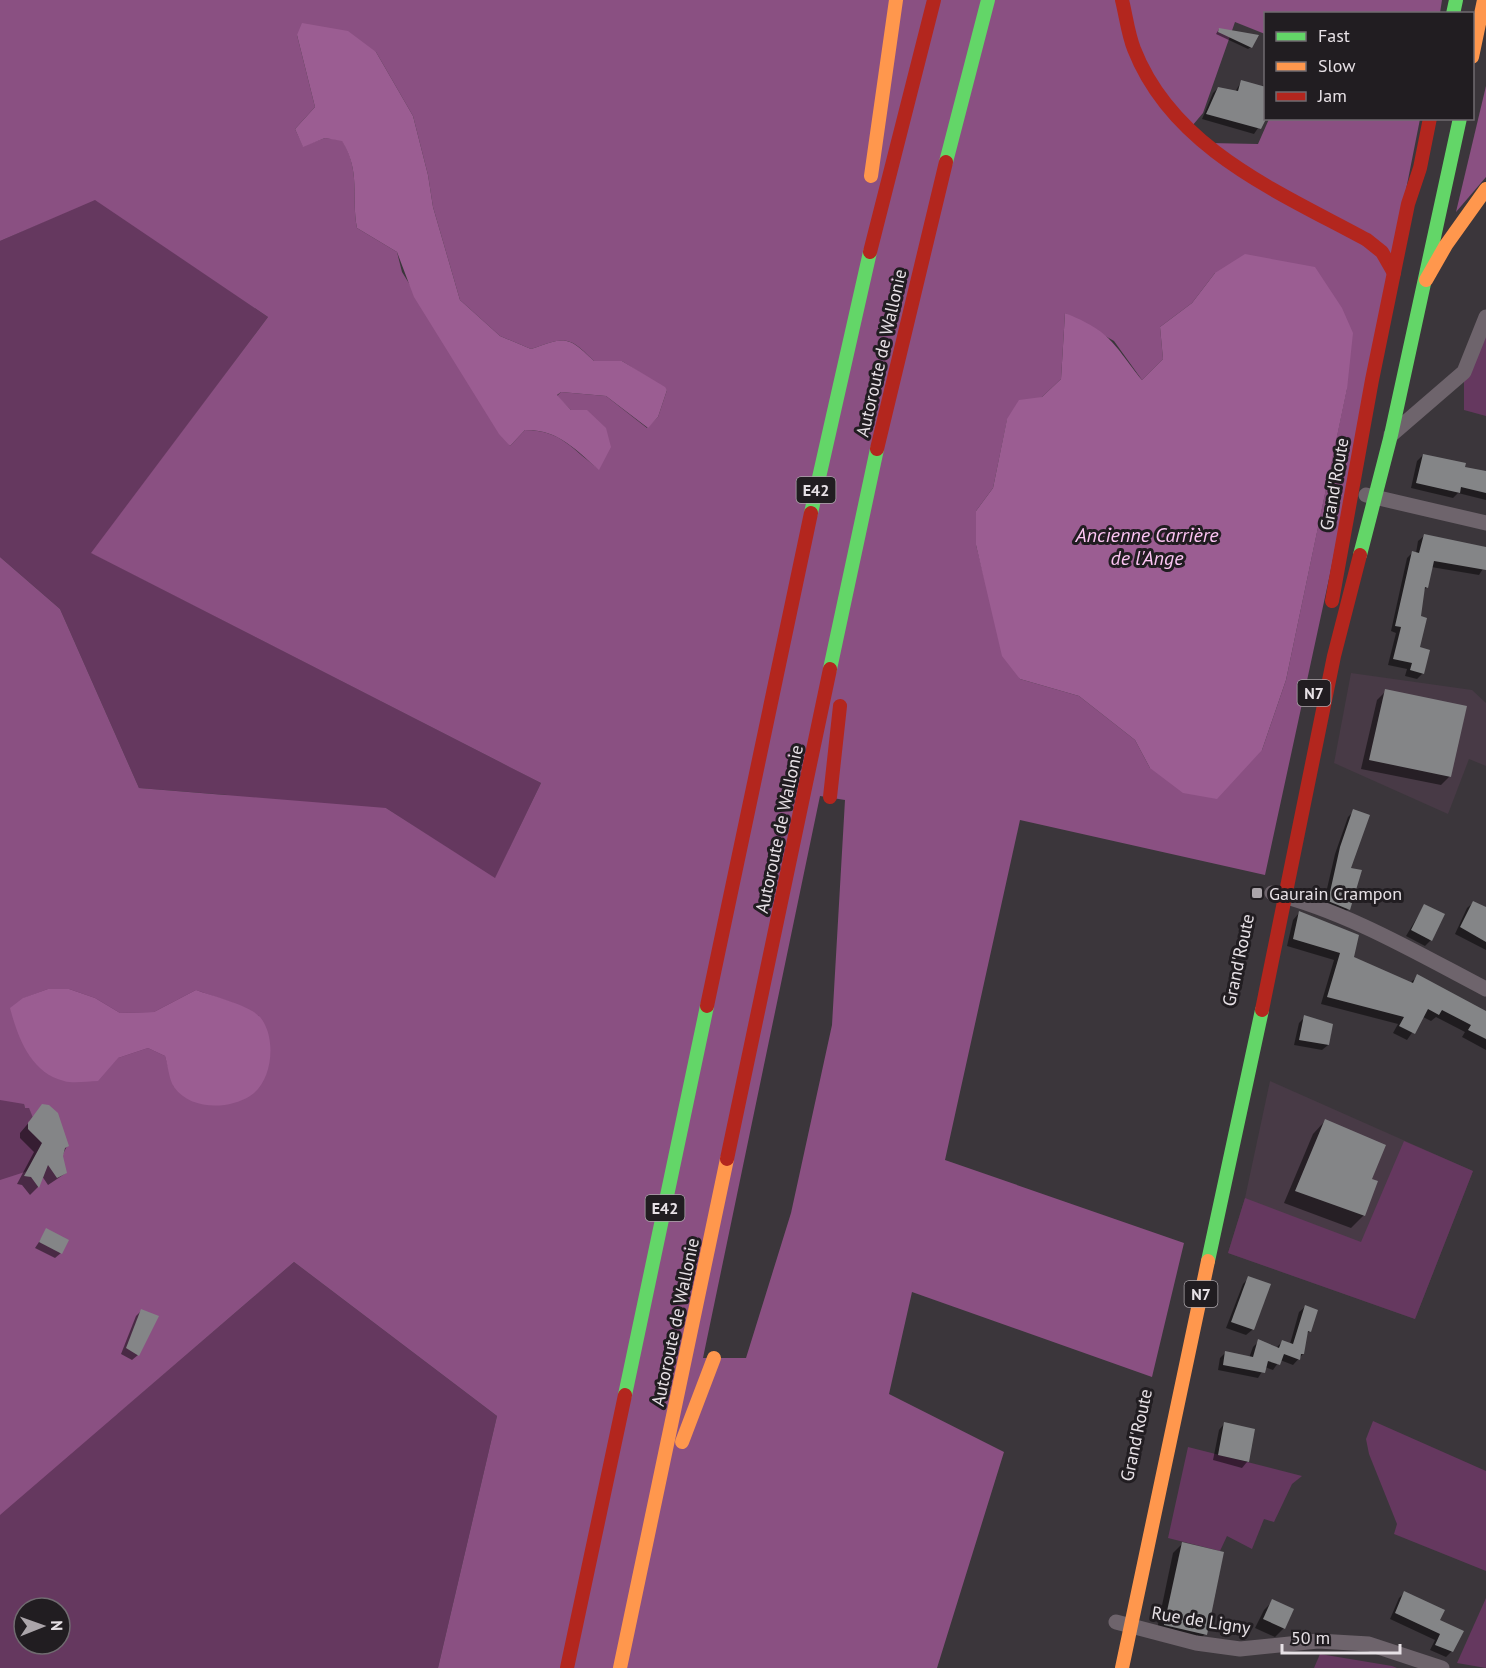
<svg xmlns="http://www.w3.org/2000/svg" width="1486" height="1668" font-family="'PT Sans',sans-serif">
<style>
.built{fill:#483a46}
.green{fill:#65385f;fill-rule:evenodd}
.forest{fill:#8a5082;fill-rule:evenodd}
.water{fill:#9b5d92}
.shadow{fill:#0007}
.building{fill:#848587}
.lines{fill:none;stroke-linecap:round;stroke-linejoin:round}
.street{stroke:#6e646c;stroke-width:15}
.fast{stroke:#63d668;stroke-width:14}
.slow{stroke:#ff974d;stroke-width:14}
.jam{stroke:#b3261e;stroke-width:14}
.poi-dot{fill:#aba5aa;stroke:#211d21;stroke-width:2}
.labels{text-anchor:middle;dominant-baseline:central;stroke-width:6;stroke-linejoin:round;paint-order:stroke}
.shield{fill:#211d21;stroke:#aca6ab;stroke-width:1.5}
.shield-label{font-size:16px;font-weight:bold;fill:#e7e1e6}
.street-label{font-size:18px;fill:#e7e1e6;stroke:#211d21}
.poi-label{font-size:18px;fill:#e7e1e6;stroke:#211d21;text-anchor:start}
.water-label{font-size:20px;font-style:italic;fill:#fdc5f4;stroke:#211d21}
</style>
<rect width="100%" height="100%" fill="#3b363b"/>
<g class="built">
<polygon points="1351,673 1472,690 1486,703 1486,766 1469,759 1448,814 1334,763"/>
<polygon points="1270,1081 1473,1171 1415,1319 1228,1253 1245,1198"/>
</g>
<g class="green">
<path d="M95 199 268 317 92 553 541 783 495 879 386 808 117 1414 294 1262 497 1416 438 1668H0V834L227 795 139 788 60 609 0 557V241ZM65 1103 30 1177 34 1161 43 1144 29 1107 25 1108 24 1104ZM24 1608H60V1644H24Z"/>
<polygon points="1486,317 1486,416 1464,410 1464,372"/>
<polygon points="1404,1141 1473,1171 1415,1319 1228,1253 1245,1198 1361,1242"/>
<polygon points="1373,1421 1486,1471 1486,1571 1394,1534 1397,1524 1369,1454 1366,1439"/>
<polygon points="1188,1447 1302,1476 1292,1484 1274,1522 1264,1519 1252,1549 1227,1536 1220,1551 1168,1538"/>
<polygon points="1486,1598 1486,1668 1457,1663"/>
<polygon points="1320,1654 1392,1666 1397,1668 1314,1668"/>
</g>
<g class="forest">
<path d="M0 0H1442L1440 13 1266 14 1265 34 1235 22 1203 113 1192 126 1209 143 1258 144 1269 119H1420L1330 574 1265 875 1020 820 945 1160 1184 1243 1152 1377 912 1292 889 1394 1004 1452 937 1668H438L497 1416 294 1262 0 1515V1180L28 1171 43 1144 39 1135 33 1134 28 1129V1122L33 1118 29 1108H25L24 1104 0 1100V557L60 609 139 788 386 808 495 878 541 783 91 553 268 317 95 200 0 241ZM297 35 376 52 413 116 428 175 433 207 460 300 500 336 531 349C566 337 568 335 594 361H622L667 390 658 417 647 428 606 396 561 392 557 396 571 410 599 469C572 450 562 430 525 430L510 446 402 272 397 252 357 228C351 194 361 172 342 140L325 138 303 146 295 129 315 107ZM1215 273 1347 388 1286 680 1262 750 1150 768 1135 740 1079 696 1020 679 988 592 976 545V511L993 488 1007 420 1042 397 1061 379 1065 313 1114 341 1142 380 1163 359 1160 327 1192 303ZM820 796 845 800 832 1025 791 1213 746 1358H703ZM48 989H69L95 998 120 1013 154 1012 196 990 233 1003 259 1016 174 1087 165 1056 148 1048 118 1058 24 998Z"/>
<polygon points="1486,86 1486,177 1456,212"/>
</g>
<g class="water">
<path d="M302 23 348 31 376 52 413 116 428 175 433 207 460 300 500 336 531 349C566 337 567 335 594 361H622L665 387 667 390 658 417 648 428 606 396 561 392 557 395 571 410H587L606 428 611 447 599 470C576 450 558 429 525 430L510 446 499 434 414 297 397 252 357 228C351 194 361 172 342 141L325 138 303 147 295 129 315 107 297 35Z"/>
<path d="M1245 254 1315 267 1342 308 1353 333 1347 389 1286 680 1262 750 1217 799 1183 793 1150 768 1135 740 1079 696 1020 679 1002 656 976 545V511L993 488 1007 419 1019 400 1042 397 1061 379 1065 313C1112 332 1113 344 1142 380L1163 359 1160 327 1192 303 1215 273Z"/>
<path d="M48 989H69L95 998 120 1013 154 1012 196 990C212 996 249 1005 260 1017 277 1037 273 1082 250 1096 228 1110 190 1110 174 1087 169 1080 168 1065 165 1056L148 1048 118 1058 98 1081C88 1081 74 1084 64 1081 31 1073 18 1038 10 1008L23 998Z"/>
</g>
<g class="shadow">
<polygon points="1219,29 1251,47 1248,49 1216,34"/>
<polygon points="1266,79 1266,116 1254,134 1202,119 1213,93 1218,88 1235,92 1241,82 1262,87"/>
<polygon points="1423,455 1463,469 1486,472 1486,500 1458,493 1453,498 1411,488 1417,461"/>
<polygon points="1424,536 1486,548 1486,564 1479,575 1431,567 1427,587 1423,591 1419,617 1418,649 1423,673 1417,679 1405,676 1407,669 1388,665 1396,633 1391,631 1407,558 1412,553 1416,553 1418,541"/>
<polygon points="1386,691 1450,776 1441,785 1361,769 1377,700"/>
<polygon points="1354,811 1349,869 1360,872 1348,909 1343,914 1323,906 1335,854 1348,817"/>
<polygon points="1473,903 1486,909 1486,950 1455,934 1467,908"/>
<polygon points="1424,906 1431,940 1425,946 1406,936"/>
<polygon points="1299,913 1352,958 1410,983 1418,976 1486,1012 1486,1050 1462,1037 1465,1032 1436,1017 1431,1021 1423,1017 1407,1040 1393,1033 1398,1024 1321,1004 1334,960 1287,946 1293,920"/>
<polygon points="1305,1017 1328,1045 1322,1050 1294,1045 1299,1023"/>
<polygon points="43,1106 67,1146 62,1156 66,1173 48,1185 42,1176 38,1187 30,1195 22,1185 17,1184 34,1152 20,1138 20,1133"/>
<polygon points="1325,1121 1370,1180 1364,1215 1351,1228 1284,1203 1313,1134"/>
<polygon points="47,1230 61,1253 55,1258 35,1248"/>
<polygon points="1249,1278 1269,1285 1252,1330 1246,1335 1226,1328 1243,1284"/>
<polygon points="1305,1307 1310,1331 1306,1334 1303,1354 1293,1365 1280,1360 1273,1370 1265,1367 1258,1378 1218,1370 1220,1358 1226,1352 1249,1358 1253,1347 1259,1341 1276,1348 1282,1342 1290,1344 1299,1312"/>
<polygon points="142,1310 138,1355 132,1360 121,1354 136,1316"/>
<polygon points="1224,1424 1253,1430 1247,1462 1242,1468 1213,1460 1219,1430"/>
<polygon points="1182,1544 1205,1634 1196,1643 1156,1634 1173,1553"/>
<polygon points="1405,1592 1438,1620 1452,1651 1446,1657 1430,1650 1435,1640 1390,1619 1399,1598"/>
<polygon points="1273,1601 1284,1628 1275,1637 1255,1628 1264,1610"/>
</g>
<g class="building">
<polygon points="1219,28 1259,35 1252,48 1218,32"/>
<polygon points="1241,80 1266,87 1266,119 1261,129 1206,114 1218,87 1238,91"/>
<polygon points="1423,454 1466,463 1465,467 1486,471 1486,493 1461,487 1460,493 1416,483"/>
<polygon points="1424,534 1486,547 1486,570 1434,561 1428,588 1425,587 1421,616 1427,618 1420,647 1430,650 1424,674 1410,670 1412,663 1393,659 1401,627 1395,626 1412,551 1419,553"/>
<polygon points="1385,689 1467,706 1451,777 1369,760"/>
<polygon points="1353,809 1370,815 1351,868 1362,870 1350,910 1328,901 1340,847"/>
<polygon points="1473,901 1486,907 1486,942 1460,927"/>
<polygon points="1424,904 1445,914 1432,941 1411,930"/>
<polygon points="1299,911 1359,935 1354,957 1413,983 1417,974 1486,1011 1486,1039 1468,1030 1471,1025 1442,1010 1439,1015 1428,1009 1415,1034 1399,1026 1404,1017 1327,997 1340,953 1293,939"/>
<polygon points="1304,1015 1333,1024 1329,1045 1299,1040"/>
<polygon points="42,1104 49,1105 58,1113 69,1146 65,1148 63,1156 67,1173 57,1178 48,1165 39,1188 31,1177 24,1176 42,1143 28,1129 28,1123"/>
<polygon points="1325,1119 1386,1145 1372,1179 1378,1181 1365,1216 1295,1191"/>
<polygon points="46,1228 69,1240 62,1254 39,1242"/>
<polygon points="1248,1276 1271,1284 1254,1330 1231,1322"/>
<polygon points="1305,1305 1318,1310 1311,1332 1308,1331 1304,1354 1301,1354 1300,1360 1284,1354 1280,1365 1268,1361 1265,1373 1223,1365 1225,1351 1253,1357 1258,1339 1279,1348 1282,1340 1293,1344"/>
<polygon points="141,1309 159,1316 139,1356 126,1348"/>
<polygon points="1224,1422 1255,1429 1249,1462 1218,1455"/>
<polygon points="1182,1542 1224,1552 1207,1635 1164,1625"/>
<polygon points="1404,1591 1445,1610 1440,1620 1464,1631 1453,1652 1435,1645 1440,1634 1395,1613"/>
<polygon points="1272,1599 1294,1609 1285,1629 1263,1619"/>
</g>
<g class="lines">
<g class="street">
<polyline points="1391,435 1464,372 1486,317"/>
<polyline points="1366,495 1486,523"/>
<path d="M1272 893C1348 912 1417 953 1486 989"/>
<polyline points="1116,1622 1196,1643 1240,1649 1318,1641 1369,1644 1442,1668"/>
</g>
<g class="fast">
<polyline points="1453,14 1456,0"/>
<polyline points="946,162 988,0"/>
<polyline points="811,513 870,252"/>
<polyline points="1360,555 1391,435 1460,118"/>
<polyline points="830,669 877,449"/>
<polyline points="1208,1261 1262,1010"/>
<polyline points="625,1395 707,1006"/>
</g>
<g class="slow">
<polyline points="1472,57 1484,0"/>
<polyline points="871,176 896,0"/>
<polyline points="1426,280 1446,245 1486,189"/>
<polyline points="682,1442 714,1358"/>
<polyline points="620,1668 727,1159"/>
<polyline points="1122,1668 1208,1261"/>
</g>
<g class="jam">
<path d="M1122 0C1126 16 1128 34 1134 49 1173 149 1279 192 1367 240L1382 252 1394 273"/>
<polyline points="870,252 934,0"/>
<polyline points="877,449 946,162"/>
<polyline points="1332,601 1372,380 1408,204 1420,168 1430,118"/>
<polyline points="830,797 840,706"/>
<polyline points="707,1006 811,513"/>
<polyline points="1262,1010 1334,656 1360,555"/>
<polyline points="727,1159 830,669"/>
<polyline points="567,1668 625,1395"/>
</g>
</g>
<rect class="poi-dot" x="1251" y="887" width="12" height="12" rx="3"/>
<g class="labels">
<g class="shield">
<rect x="796.5" y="477" width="39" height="26" rx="4.5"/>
<rect x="1297.5" y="680" width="33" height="26" rx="4.5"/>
<rect x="645.5" y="1195" width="39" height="26" rx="4.5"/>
<rect x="1184.5" y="1281" width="33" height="26" rx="4.5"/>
</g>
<g class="shield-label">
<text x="816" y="490">E42</text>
<text x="1314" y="693">N7</text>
<text x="665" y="1208">E42</text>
<text x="1201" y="1294">N7</text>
</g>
<g class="street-label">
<text transform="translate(881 353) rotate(-77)">Autoroute de Wallonie</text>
<text transform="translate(1334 484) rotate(-80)">Grand'Route</text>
<text transform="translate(779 829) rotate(-78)">Autoroute de Wallonie</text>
<text transform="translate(1238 960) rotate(-78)">Grand'Route</text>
<text transform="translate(675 1322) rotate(-78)">Autoroute de Wallonie</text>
<text transform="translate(1136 1435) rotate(-78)">Grand'Route</text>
<text transform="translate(1201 1620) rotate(9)">Rue de Ligny</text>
</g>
<g class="poi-label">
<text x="1269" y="893">Gaurain Crampon</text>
</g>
<g class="water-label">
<text x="1147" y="535">Ancienne Carrière<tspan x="1147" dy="23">de l'Ange</tspan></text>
</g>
</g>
<rect x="1264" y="12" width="210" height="108" fill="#211d21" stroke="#706b70" stroke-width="1.5"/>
<rect x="1276" y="32" width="30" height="9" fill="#63d668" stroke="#706b70" stroke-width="1.5"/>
<text x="1318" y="42" font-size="18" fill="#e7e1e6">Fast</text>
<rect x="1276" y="62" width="30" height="9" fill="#ff974d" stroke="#706b70" stroke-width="1.5"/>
<text x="1318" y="72" font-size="18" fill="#e7e1e6">Slow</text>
<rect x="1276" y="92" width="30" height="9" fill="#b3261e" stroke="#706b70" stroke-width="1.5"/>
<text x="1318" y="102" font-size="18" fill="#e7e1e6">Jam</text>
<g transform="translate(42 1626) rotate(89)"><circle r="28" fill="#211d21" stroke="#706b70" stroke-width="1.5"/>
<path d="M0-4.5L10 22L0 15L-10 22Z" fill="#aba5aa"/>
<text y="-9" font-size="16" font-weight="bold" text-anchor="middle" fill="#e7e1e6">N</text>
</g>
<path d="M1282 1644v9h118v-9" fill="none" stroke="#e7e1e6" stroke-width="3"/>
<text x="1291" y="1644" font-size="18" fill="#e7e1e6" stroke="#211d21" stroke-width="4.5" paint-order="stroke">50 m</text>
</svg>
